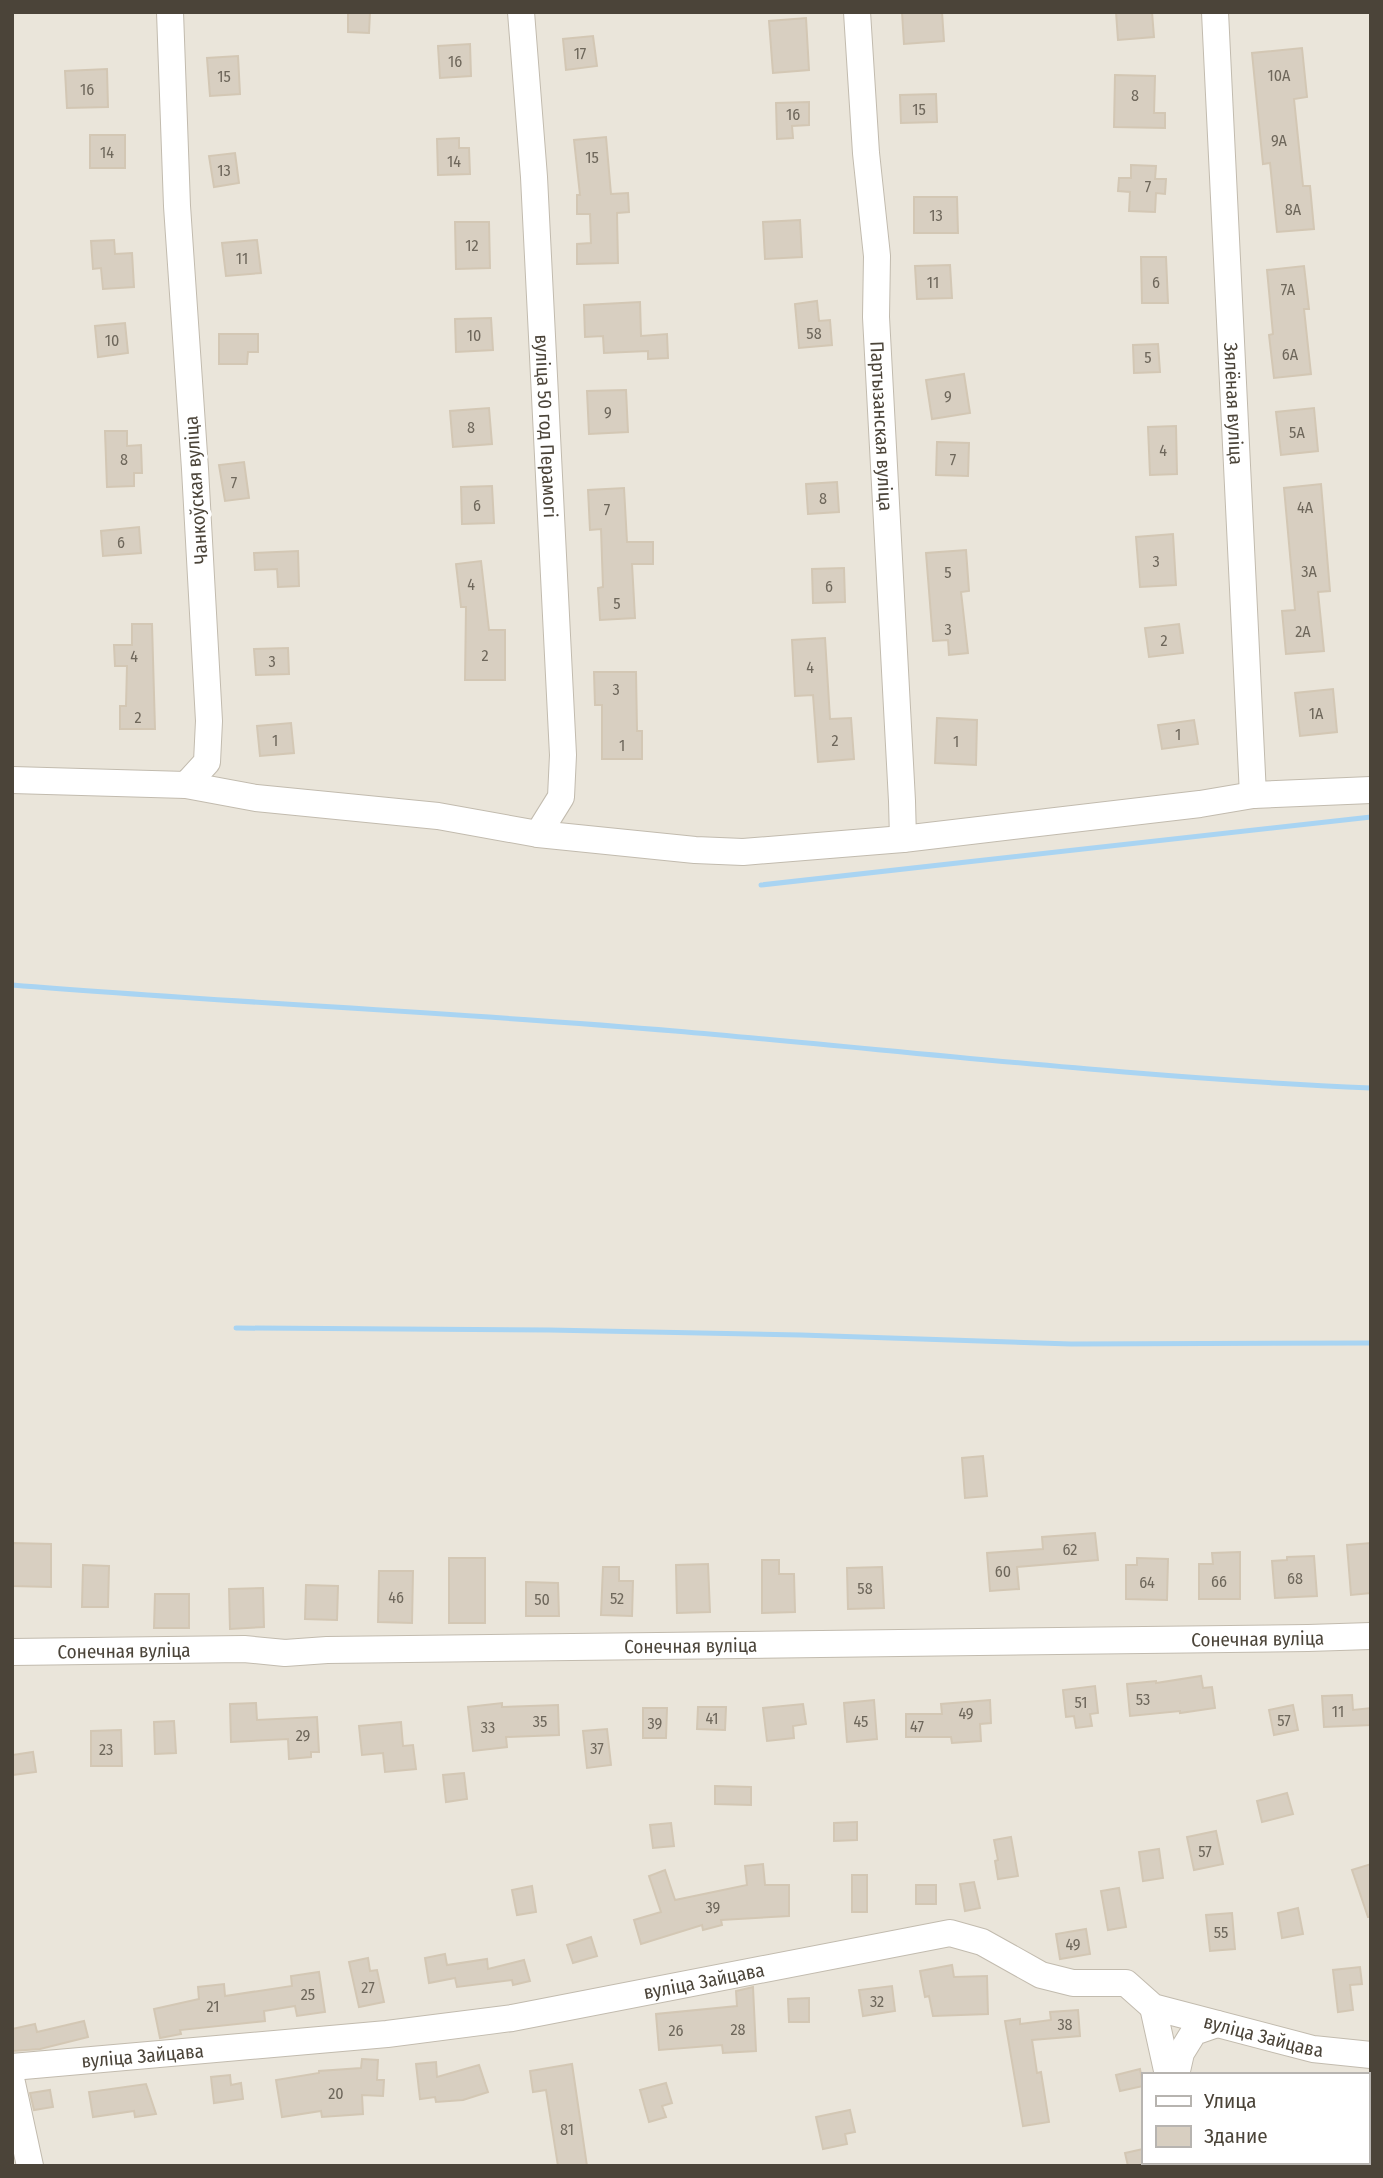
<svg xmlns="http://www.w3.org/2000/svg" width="1383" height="2178" font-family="'Fira Sans Condensed',sans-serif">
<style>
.residential{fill:#eae5da;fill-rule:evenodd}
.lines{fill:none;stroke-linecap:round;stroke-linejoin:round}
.stream{stroke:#a9d4f2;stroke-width:5}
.building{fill:#d8cfc1;stroke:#d3c7b4;stroke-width:2}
.minor-casing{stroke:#c2bbae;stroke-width:28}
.minor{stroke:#fff;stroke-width:26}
.labels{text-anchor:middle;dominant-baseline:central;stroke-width:7;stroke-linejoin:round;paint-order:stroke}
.number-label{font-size:16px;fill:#6e675b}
.street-label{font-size:19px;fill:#4b4439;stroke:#fff}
</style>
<rect width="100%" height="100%" fill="#f6f3ec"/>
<path class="residential" d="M12 12H1371V2166H12ZM1143 2075H1367V2162H1143Z"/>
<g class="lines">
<g class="stream">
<polyline points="761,885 1371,817"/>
<path d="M12 985C233 1003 454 1012 675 1031 907 1051 1138 1078 1371 1088"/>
<polyline points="236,1328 549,1330 801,1335 1071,1344 1371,1343"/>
</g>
</g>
<g class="building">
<polygon points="348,12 370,12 369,33 348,32"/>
<polygon points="902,12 942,12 944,41 904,44"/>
<polygon points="1116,12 1152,12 1154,37 1118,40"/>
<polygon points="806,18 809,70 773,73 769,21"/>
<polygon points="593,36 597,66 566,70 563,39"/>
<polygon points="470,44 471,76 440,78 438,46"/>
<polygon points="1302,48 1307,97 1294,99 1303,186 1310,186 1314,229 1277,232 1270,163 1263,164 1252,53"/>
<polygon points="238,56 240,94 210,96 207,58"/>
<polygon points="107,69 108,107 67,108 65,71"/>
<polygon points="1115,75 1155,76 1154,113 1165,113 1165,128 1114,127"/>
<polygon points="936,94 937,122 901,123 900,95"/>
<polygon points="809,102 809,125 792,126 793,138 777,139 776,103"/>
<rect x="90" y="135" width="35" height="33"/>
<polygon points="606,137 611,194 628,193 629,212 617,213 618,263 577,264 577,244 591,243 590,214 577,214 577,195 580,195 574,140"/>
<polygon points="459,138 459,148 469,148 470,174 438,175 437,139"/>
<polygon points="235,153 239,183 214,187 209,156"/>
<polygon points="1131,165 1156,166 1155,179 1166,179 1165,194 1156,193 1155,212 1129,211 1130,192 1118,191 1119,178 1131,178"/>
<polygon points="914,197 957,197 958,233 914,233"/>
<polygon points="800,220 802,257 765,259 763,222"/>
<polygon points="455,222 489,222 490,268 456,269"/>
<polygon points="114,240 115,254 132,253 134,287 103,289 101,268 93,269 91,241"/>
<polygon points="257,240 261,273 226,276 222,243"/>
<polygon points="1141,257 1166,257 1168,303 1142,303"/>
<polygon points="950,265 952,298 917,299 915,266"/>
<polygon points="1304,266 1309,309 1304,309 1311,374 1274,378 1269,335 1273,334 1267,270"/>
<polygon points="817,301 819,321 830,320 832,345 799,348 795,304"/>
<polygon points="640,302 641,336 667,334 668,358 648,359 648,351 604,353 603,336 585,337 584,305"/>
<polygon points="491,318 493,350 456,352 455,319"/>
<polygon points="125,323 128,353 98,357 95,326"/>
<polygon points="219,334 258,334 258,352 248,352 247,364 219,364"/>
<polygon points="1158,344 1160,372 1134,373 1133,345"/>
<polygon points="964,374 970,413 932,419 926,380"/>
<polygon points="626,390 628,432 589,434 587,391"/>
<polygon points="489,408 492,444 453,447 450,411"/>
<polygon points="1314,408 1318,451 1281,455 1276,412"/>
<polygon points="1176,426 1177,474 1150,475 1148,427"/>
<polygon points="105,431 127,431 127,446 141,445 142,473 134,473 134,486 107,487"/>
<polygon points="937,442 969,443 968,476 936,475"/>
<polygon points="244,462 249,498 225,501 219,465"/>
<polygon points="837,482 839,512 808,514 806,484"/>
<polygon points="1321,484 1330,591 1318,592 1324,651 1286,654 1282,611 1295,610 1284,488"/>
<polygon points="492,486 494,523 462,524 461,487"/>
<polygon points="624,488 627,542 653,542 653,564 632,564 635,618 600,620 598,588 603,587 601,529 590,530 588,490"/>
<polygon points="139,527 141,553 103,556 101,531"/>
<polygon points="1173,534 1176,585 1140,587 1136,537"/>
<polygon points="966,550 969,591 961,592 968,653 949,655 948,640 933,641 926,553"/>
<polygon points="298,551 299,586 278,587 277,569 255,570 254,553"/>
<polygon points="481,561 489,630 505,630 505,680 465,680 466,607 461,607 456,564"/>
<polygon points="844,568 845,602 813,603 812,569"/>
<polygon points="132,624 152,624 155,729 120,729 120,706 126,706 127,666 115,666 114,645 132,645"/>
<polygon points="1179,624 1183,653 1149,657 1145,628"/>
<polygon points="825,638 830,719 851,718 854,759 818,762 813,695 795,696 792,640"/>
<polygon points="288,648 289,674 256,675 254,649"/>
<polygon points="594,672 636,672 637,731 642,731 642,759 602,759 602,705 595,705"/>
<polygon points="1333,689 1337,732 1300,736 1295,693"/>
<polygon points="937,718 977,720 976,765 935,763"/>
<polygon points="1194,720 1198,744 1162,749 1158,725"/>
<polygon points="291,723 294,753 260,756 257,726"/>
<polygon points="983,1456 987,1496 965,1498 962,1458"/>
<polygon points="1095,1533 1098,1560 1017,1567 1019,1589 990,1591 987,1553 1043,1549 1042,1537"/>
<polygon points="12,1543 51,1544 51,1587 12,1586"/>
<polygon points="1371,1543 1371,1593 1351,1595 1347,1545"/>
<polygon points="1240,1552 1240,1599 1199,1599 1199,1564 1213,1564 1212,1553"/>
<polygon points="1314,1556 1317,1596 1275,1598 1272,1561 1287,1560 1287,1557"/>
<rect x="449" y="1558" width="36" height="65"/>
<polygon points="1137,1558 1168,1559 1167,1600 1126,1599 1126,1565 1137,1565"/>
<polygon points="762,1560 779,1560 779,1574 794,1574 795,1612 762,1613"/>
<polygon points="708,1564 710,1612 677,1613 676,1565"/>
<polygon points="83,1565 109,1566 108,1607 82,1607"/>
<polygon points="603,1567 619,1567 619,1581 633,1581 632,1616 601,1615"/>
<polygon points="882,1567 884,1608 848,1609 847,1568"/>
<polygon points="379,1571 413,1571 412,1623 378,1622"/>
<polygon points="526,1582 558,1583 559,1616 526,1616"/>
<polygon points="306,1585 338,1586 337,1620 305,1619"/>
<polygon points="263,1588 264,1627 230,1629 229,1589"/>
<polygon points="155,1594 189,1594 189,1628 154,1628"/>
<polygon points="1201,1676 1203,1688 1212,1687 1215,1708 1180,1713 1180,1711 1130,1716 1127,1684 1156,1681 1156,1683"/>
<polygon points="1095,1686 1098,1713 1090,1714 1092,1726 1076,1728 1074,1716 1066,1717 1063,1690"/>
<polygon points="1352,1695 1353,1710 1371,1708 1371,1725 1324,1727 1322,1696"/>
<polygon points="874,1700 877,1739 847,1742 844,1703"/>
<polygon points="990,1700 991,1723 980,1724 981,1741 952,1743 951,1737 906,1737 906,1714 942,1714 941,1704"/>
<polygon points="256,1703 257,1720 317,1717 319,1752 311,1752 311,1757 289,1759 288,1739 231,1742 230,1704"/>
<polygon points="502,1703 502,1707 558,1705 559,1735 506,1737 507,1747 473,1751 468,1707"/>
<polygon points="803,1704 806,1724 793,1726 794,1738 767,1741 763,1708"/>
<polygon points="1293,1705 1298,1730 1274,1735 1269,1710"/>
<polygon points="698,1707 726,1707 725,1730 697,1729"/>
<polygon points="643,1708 667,1708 666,1738 643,1738"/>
<polygon points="174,1721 176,1753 155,1754 154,1722"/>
<polygon points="401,1722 403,1746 413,1745 416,1769 385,1772 383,1753 362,1755 359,1726"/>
<polygon points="607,1729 611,1765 587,1768 583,1731"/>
<polygon points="121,1730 122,1766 91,1766 91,1731"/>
<polygon points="33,1752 36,1772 12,1775 12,1755"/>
<polygon points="464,1773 467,1799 446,1802 443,1775"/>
<polygon points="715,1786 751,1787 751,1805 715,1804"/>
<polygon points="1287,1793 1293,1814 1262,1822 1257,1801"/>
<polygon points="857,1822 857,1840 834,1841 834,1823"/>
<polygon points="671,1823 674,1846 653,1848 650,1825"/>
<polygon points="1216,1831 1223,1864 1194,1870 1187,1837"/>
<polygon points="1011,1837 1018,1876 998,1879 995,1861 998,1860 994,1840"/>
<polygon points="1159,1849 1163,1878 1143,1881 1139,1852"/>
<polygon points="763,1864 765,1885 789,1885 789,1916 721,1920 722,1925 703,1930 702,1925 641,1944 634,1920 661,1912 649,1876 665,1870 675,1900 747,1885 745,1866"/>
<polygon points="1371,1864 1371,1917 1368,1917 1352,1870"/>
<rect x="852" y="1875" width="15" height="37"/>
<polygon points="974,1882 980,1908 965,1911 960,1884"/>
<rect x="916" y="1885" width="20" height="19"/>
<polygon points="532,1886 536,1912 517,1915 512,1890"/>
<polygon points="1119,1888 1126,1927 1108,1930 1101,1891"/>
<polygon points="1298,1908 1303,1934 1282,1938 1278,1913"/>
<polygon points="1232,1913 1235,1949 1210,1951 1206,1915"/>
<polygon points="1086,1929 1090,1954 1060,1959 1056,1934"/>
<polygon points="591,1937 597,1956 573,1963 567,1945"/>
<polygon points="445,1954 447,1965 487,1959 488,1969 524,1960 530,1981 513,1985 512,1980 457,1987 455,1978 429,1983 425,1958"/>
<polygon points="368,1958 370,1971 377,1970 384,2002 359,2007 349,1962"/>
<polygon points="952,1965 954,1977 987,1976 988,2014 933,2016 929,1996 925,1997 920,1971"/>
<polygon points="1360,1967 1362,1984 1350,1985 1353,2010 1338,2012 1333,1970"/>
<polygon points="319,1972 325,2012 297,2016 295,2006 264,2011 265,2021 180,2030 181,2034 160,2038 154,2009 199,1999 198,1987 224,1984 225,1996 292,1986 291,1976"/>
<polygon points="892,1986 895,2011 863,2016 859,1990"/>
<polygon points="753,1987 756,2051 723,2053 722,2045 659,2050 656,2014 737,2006 736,1991"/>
<polygon points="809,1998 809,2022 789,2022 788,1999"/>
<polygon points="1078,2010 1080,2036 1032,2040 1037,2073 1041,2072 1049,2122 1023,2126 1005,2021 1020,2019 1020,2024 1051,2020 1050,2012"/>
<polygon points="84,2021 88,2037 40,2049 12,2051 12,2029 35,2024 37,2032"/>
<polygon points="362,2059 378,2060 377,2080 384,2080 383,2096 362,2095 363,2114 322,2117 321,2111 282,2117 276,2080 319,2073 319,2071 361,2068"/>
<polygon points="436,2062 437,2077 479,2065 488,2092 463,2100 436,2102 435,2097 420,2099 416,2064"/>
<polygon points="572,2064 587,2166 558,2166 546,2090 533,2092 530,2071"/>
<polygon points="1140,2069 1143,2086 1120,2091 1116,2075"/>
<polygon points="230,2075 231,2085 241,2083 243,2099 214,2103 211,2077"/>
<polygon points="666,2083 672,2103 662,2106 666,2117 649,2122 640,2090"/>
<polygon points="146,2084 156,2114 135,2117 134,2111 93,2117 89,2092"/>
<polygon points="50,2090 53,2107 34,2110 30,2093"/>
<polygon points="850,2110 855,2132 845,2134 847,2144 823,2149 816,2117"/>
<polygon points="1143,2149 1143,2166 1128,2166 1125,2153"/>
</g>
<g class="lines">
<g class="minor-casing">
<g id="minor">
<path id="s1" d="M521 12 534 177 563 755 561 797 538 834"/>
<path id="s2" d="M857 12 866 153 877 256 876 317 902 801 903 839"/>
<path id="s3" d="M1215 12 1253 795"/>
<polyline points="12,780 186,785 207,762 209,721 195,469 177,206 170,12"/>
<polyline points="186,785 256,798 438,816 538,834 695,850 743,852 903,839 1200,804 1253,795 1371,790"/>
<path id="s4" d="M12 1652 244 1649 285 1653 327 1650 1308 1638 1371 1636"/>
<polyline points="1153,2007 1168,2075"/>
<path id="s5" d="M12 2067 387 2034 512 2018 950 1933 982 1942 1041 1975 1073 1983H1126L1153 2007 1313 2049 1371 2055"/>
<polyline points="1176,2075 1181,2053 1194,2032 1217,2024"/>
<polyline points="12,2083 30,2166"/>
<polyline points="1191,2162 1192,2166"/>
</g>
</g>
<use href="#minor" class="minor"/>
</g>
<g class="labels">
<g class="number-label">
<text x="580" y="53">17</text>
<text x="455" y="61">16</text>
<text x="1279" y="75">10А</text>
<text x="224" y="76">15</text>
<text x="87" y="89">16</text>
<text x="1135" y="95">8</text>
<text x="919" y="109">15</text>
<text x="793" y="114">16</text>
<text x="1279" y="140">9А</text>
<text x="107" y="152">14</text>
<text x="592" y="157">15</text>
<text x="454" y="161">14</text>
<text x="224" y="170">13</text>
<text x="1148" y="186">7</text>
<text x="1293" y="209">8А</text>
<text x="936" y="215">13</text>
<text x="472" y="245">12</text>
<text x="242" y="258">11</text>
<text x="933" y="282">11</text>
<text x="1156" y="282">6</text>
<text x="1288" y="289">7А</text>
<text x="814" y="333">58</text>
<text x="474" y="335">10</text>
<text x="112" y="340">10</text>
<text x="1290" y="354">6А</text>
<text x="1148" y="357">5</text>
<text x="948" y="396">9</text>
<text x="608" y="412">9</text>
<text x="471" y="427">8</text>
<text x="1297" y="432">5А</text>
<text x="1163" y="450">4</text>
<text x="124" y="459">8</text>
<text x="953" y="459">7</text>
<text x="234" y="482">7</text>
<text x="823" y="498">8</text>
<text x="477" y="505">6</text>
<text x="1305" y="507">4А</text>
<text x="607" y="509">7</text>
<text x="121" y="542">6</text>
<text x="1156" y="561">3</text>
<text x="1309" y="571">3А</text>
<text x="948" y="572">5</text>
<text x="471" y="584">4</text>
<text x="829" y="586">6</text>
<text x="617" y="603">5</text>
<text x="948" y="629">3</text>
<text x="1303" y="631">2А</text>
<text x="1164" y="640">2</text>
<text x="485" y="655">2</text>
<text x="134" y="656">4</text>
<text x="272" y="661">3</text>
<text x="810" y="667">4</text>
<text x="616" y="689">3</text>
<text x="1316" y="713">1А</text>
<text x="138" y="717">2</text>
<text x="1178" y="734">1</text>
<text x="275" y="740">1</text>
<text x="835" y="740">2</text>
<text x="956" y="741">1</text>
<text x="622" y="745">1</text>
<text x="1070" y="1549">62</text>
<text x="1003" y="1571">60</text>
<text x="1295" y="1578">68</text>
<text x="1219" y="1581">66</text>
<text x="1147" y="1582">64</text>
<text x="865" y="1588">58</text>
<text x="396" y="1597">46</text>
<text x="617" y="1598">52</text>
<text x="542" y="1599">50</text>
<text x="1143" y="1699">53</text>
<text x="1081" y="1702">51</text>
<text x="1338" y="1711">11</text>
<text x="966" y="1713">49</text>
<text x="712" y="1718">41</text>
<text x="1284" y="1720">57</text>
<text x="540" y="1721">35</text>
<text x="861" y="1721">45</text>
<text x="655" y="1723">39</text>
<text x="917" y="1726">47</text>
<text x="488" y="1727">33</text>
<text x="303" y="1735">29</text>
<text x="597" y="1748">37</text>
<text x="106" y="1749">23</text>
<text x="1205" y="1851">57</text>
<text x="713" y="1907">39</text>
<text x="1221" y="1932">55</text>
<text x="1073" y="1944">49</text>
<text x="368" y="1987">27</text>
<text x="308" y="1994">25</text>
<text x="877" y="2001">32</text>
<text x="213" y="2006">21</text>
<text x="1065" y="2024">38</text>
<text x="738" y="2029">28</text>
<text x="676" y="2030">26</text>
<text x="336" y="2093">20</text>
<text x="567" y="2129">81</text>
</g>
<g class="street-label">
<text stroke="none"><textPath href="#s3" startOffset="392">Зялёная вуліца</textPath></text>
<text stroke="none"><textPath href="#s1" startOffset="415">вуліца 50 год Перамогі</textPath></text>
<text stroke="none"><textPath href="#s2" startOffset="415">Партызанская вуліца</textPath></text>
<text transform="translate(196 490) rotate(-94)">Чанкоўская вуліца</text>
<text stroke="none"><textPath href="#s4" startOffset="1246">Сонечная вуліца</textPath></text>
<text stroke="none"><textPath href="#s4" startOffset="679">Сонечная вуліца</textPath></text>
<text stroke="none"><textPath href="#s4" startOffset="112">Сонечная вуліца</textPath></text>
<text stroke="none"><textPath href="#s5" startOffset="698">вуліца Зайцава</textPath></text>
<text stroke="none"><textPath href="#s5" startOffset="1286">вуліца Зайцава</textPath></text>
<text stroke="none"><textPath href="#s5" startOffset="131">вуліца Зайцава</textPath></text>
</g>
</g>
<rect width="1383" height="2178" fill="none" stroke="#4b4439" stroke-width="28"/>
<rect x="1142" y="2073" width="228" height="91" fill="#ffffff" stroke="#b7b4b0" stroke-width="2"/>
<rect x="1156" y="2096" width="35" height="10" fill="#ffffff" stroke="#b7b4b0" stroke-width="2"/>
<text x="1204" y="2108" font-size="21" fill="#4b4439">Улица</text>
<rect x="1156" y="2126" width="35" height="21" fill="#d8cfc1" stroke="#b7b4b0" stroke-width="2"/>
<text x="1204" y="2143" font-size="21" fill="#4b4439">Здание</text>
</svg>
